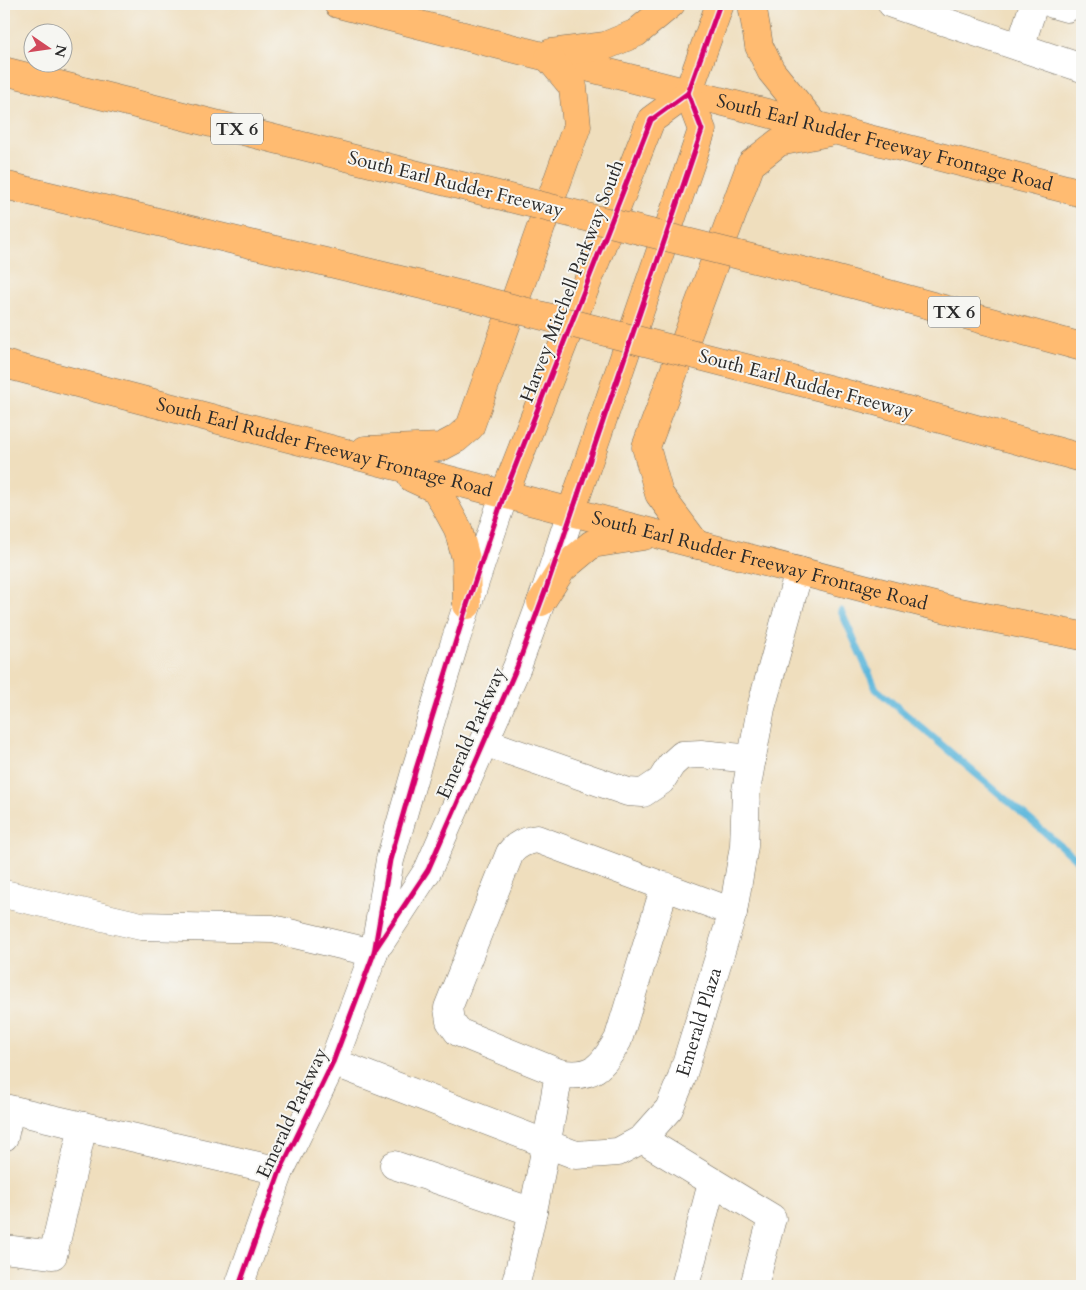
<svg xmlns="http://www.w3.org/2000/svg" width="1086" height="1290" font-family="Cardo,serif">
<style>
.lines{fill:none;stroke-linecap:round;stroke-linejoin:round}
.stream{stroke:#5fb8dc;stroke-width:7}
.minor-casing{stroke:#706a5e;stroke-width:29}
.major-casing{stroke:#706a5e;stroke-width:29}
.highway-casing{stroke:#706a5e;stroke-width:29}
.minor{stroke:#fff;stroke-width:28}
.major{stroke:#ffbb71;stroke-width:28}
.highway{stroke:#ffbb71;stroke-width:28}
.highway-bridge-casing{stroke:#706a5e;stroke-width:29;stroke-linecap:butt}
.highway-bridge{stroke:#ffbb71;stroke-width:28}
.cycleway-casing{stroke:#f6f6f2;stroke-width:8}
.cycleway{stroke:#d6006c;stroke-width:5}
.labels{text-anchor:middle;dominant-baseline:central;stroke-width:4;stroke-linejoin:round;paint-order:stroke}
.shield{fill:#f6f6f2;stroke:#686867;stroke-width:1}
.shield-label{font-size:18px;font-weight:bold;fill:#2b2b2b}
.street-label{font-size:19px;fill:#2b2b2b;stroke:#f6f6f2}
</style>
<rect width="100%" height="100%" fill="#f6f6f2"/>
<filter id="ink" filterUnits="userSpaceOnUse"><feTurbulence type="fractalNoise" baseFrequency=".02" numOctaves="2"/><feDisplacementMap in="SourceGraphic" scale="10" xChannelSelector="R" yChannelSelector="G"/><feConvolveMatrix kernelMatrix="1 2 1 2 8 2 1 2 1" color-interpolation-filters="sRGB"/></filter>
<filter id="wash" filterUnits="userSpaceOnUse"><feTurbulence type="fractalNoise" baseFrequency=".0096" numOctaves="4" result="noise"/><feDisplacementMap in="SourceGraphic" scale="20" xChannelSelector="R" yChannelSelector="G"/><feGaussianBlur stdDeviation="1.12" result="paint"/><feColorMatrix in="noise" values="0 0 0 0 0 0 0 0 0 0 0 0 0 0 0 0 0 1.4 0 .05"/><feComposite in="paint" operator="in"/></filter>
<g filter="url(#wash)">
<rect width="100%" height="100%" fill="#efdebd"/>
<g class="lines">
<polyline class="stream" points="841,611 876,689 1082,864"/>
</g>
</g>
<g filter="url(#ink)">
<g class="lines">
<g class="minor-casing">
<g id="minor">
<polyline points="892,4 1082,68"/>
<polyline points="1053,4 1067,8"/>
<polyline points="1020,47 1034,4"/>
<polyline points="484,742 628,792 643,793 661,781 671,765 682,755 701,754 752,759"/>
<path d="M665 886 618 1040C602 1067 593 1079 559 1073L458 1032 450 1021 448 1008 510 853C517 844 525 841 537 839L733 912"/>
<polyline points="4,894 141,926 273,929 374,953"/>
<polyline points="380,943 428,870 517,667 547,586 571,512"/>
<path id="s1" d="M333 1062 576 1155 618 1152 642 1139 669 1109 681 1080 733 912 744 846 746 791 761 708 799 571"/>
<polyline points="4,1108 280,1171"/>
<polyline points="4,1137 10,1110"/>
<polyline points="642,1139 772,1218 754,1286"/>
<polyline points="394,1165 533,1212"/>
<polyline points="4,1249 53,1255 83,1126"/>
<polyline points="239,1286 280,1171 333,1062 374,953 390,860 416,769 454,645 504,495"/>
<path d="M515 1286C534 1216 547 1144 559 1073"/>
<polyline points="685,1286 712,1183"/>
</g>
</g>
<g class="major-casing">
<g id="major">
<path id="s2" d="M338 4 1082 193"/>
<polyline points="752,4 759,46 771,71 815,125"/>
<polyline points="551,53 605,46 636,33 671,4"/>
<path id="s3" d="M4 364 891 595 955 611 1082 636"/>
<polyline points="365,450 441,447 456,439 470,427 577,126 573,87 549,58"/>
<polyline points="412,478 436,489 458,529 466,559 467,605"/>
<polyline points="504,495 651,120 688,93 720,4"/>
<polyline points="571,512 702,130 688,93"/>
<polyline points="697,545 659,494 646,447 751,164 779,142 829,132"/>
<polyline points="541,602 562,569 592,544 644,536"/>
</g>
</g>
<g class="highway-casing">
<g id="highway">
<polyline points="4,71 470,188"/>
<polyline points="4,185 434,288"/>
<polyline points="827,277 1082,347"/>
<polyline points="871,400 1082,458"/>
</g>
</g>
<use href="#minor" class="minor"/>
<use href="#major" class="major"/>
<use href="#highway" class="highway"/>
<g class="highway-bridge-casing">
<g id="highway-bridge">
<polyline points="470,188 827,277"/>
<polyline points="434,288 871,400"/>
</g>
</g>
<use href="#highway-bridge" class="highway-bridge"/>
<g class="cycleway-casing">
<g id="cycleway">
<polyline points="376,948 428,870 517,667 547,586 702,130 688,93"/>
<polyline points="239,1286 280,1171 333,1062 374,953 390,860 416,769 467,605 504,495 651,120 688,93 720,4"/>
</g>
</g>
<use href="#cycleway" class="cycleway"/>
</g>
</g>
<g class="labels">
<g class="shield">
<rect x="211" y="113.5" width="52" height="31" rx="4"/>
<rect x="928" y="296.5" width="52" height="31" rx="4"/>
</g>
<g class="shield-label">
<text x="237" y="129">TX 6</text>
<text x="954" y="312">TX 6</text>
</g>
<g class="street-label">
<text stroke="none"><textPath href="#s2" startOffset="564">South Earl Rudder Freeway Frontage Road</textPath></text>
<text transform="translate(456 184) rotate(14)">South Earl Rudder Freeway</text>
<text transform="translate(572 281) rotate(-69)">Harvey Mitchell Parkway South</text>
<text transform="translate(806 384) rotate(15)">South Earl Rudder Freeway</text>
<text stroke="none"><textPath href="#s3" startOffset="331">South Earl Rudder Freeway Frontage Road</textPath></text>
<text stroke="none"><textPath href="#s3" startOffset="781">South Earl Rudder Freeway Frontage Road</textPath></text>
<text transform="translate(471 733) rotate(-66)">Emerald Parkway</text>
<text stroke="none"><textPath href="#s1" startOffset="462">Emerald Plaza</textPath></text>
<text transform="translate(292 1113) rotate(-65)">Emerald Parkway</text>
</g>
</g>
<rect width="1086" height="1290" fill="none" stroke="#f6f6f2" stroke-width="20"/>
<g transform="translate(48 48) rotate(103)"><circle r="24" fill="#f6f6f2" stroke="#a5a5a2"/>
<path d="M0-4L9 19L0 12L-9 19Z" fill="#d1495b"/>
<text y="-8" font-size="14" font-weight="bold" text-anchor="middle" fill="#2b2b2b">N</text>
</g>
</svg>
